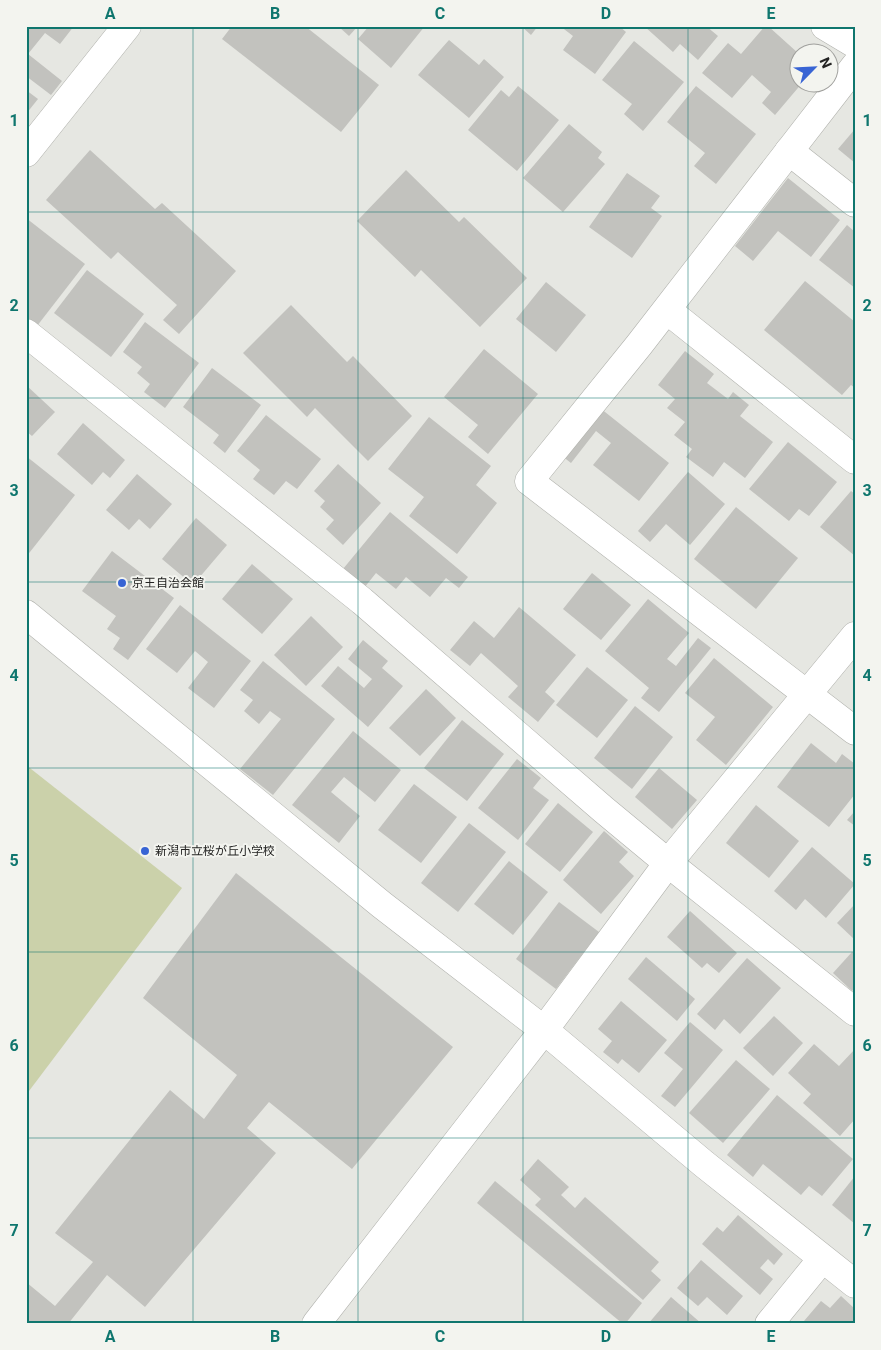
<svg xmlns="http://www.w3.org/2000/svg" width="881" height="1350" font-family="Roboto,'Noto Sans JP',sans-serif">
<style>
.green{fill:#cbd1aa}
.building{fill:#c2c2be}
.lines{fill:none;stroke-linecap:round;stroke-linejoin:round}
.minor-casing{stroke:#b0b1ac;stroke-width:29}
.minor{stroke:#fff;stroke-width:28}
.grid{fill:none;stroke:#0f766e;stroke-width:1;stroke-opacity:0.55}
.poi-dot{fill:#3864d4;stroke:#f3f4ef;stroke-width:2}
.labels{text-anchor:middle;dominant-baseline:central;stroke-width:4;stroke-linejoin:round;paint-order:stroke}
.poi-label{font-size:12px;fill:#232322;stroke:#f3f4ef;text-anchor:start}
.neatline{fill:none;stroke:#0f766e;stroke-width:2}
.grid-label{font-size:16px;text-anchor:middle;font-weight:bold;fill:#0f766e}
</style>
<rect width="100%" height="100%" fill="#e6e7e2"/>
<polygon class="green" points="26,765 182,888 26,1095"/>
<g class="building">
<polygon points="26,26 74,26 60,44 45,33 28,54 62,81 51,95 26,76"/>
<polygon points="232,26 305,26 379,85 341,132 222,39"/>
<polygon points="338,26 358,26 349,36"/>
<polygon points="369,26 425,26 391,68 358,39"/>
<polygon points="521,26 538,26 531,35"/>
<polygon points="560,26 619,26 626,32 595,74 563,50 573,36"/>
<polygon points="644,26 706,26 718,36 698,60 680,44 673,52"/>
<polygon points="765,26 768,26 798,53 798,55 792,63 798,69 798,82 803,82 775,115 762,103 771,92 752,75 732,98 702,73 728,43 741,54"/>
<polygon points="449,40 479,65 484,59 504,77 469,118 418,75"/>
<polygon points="634,41 684,82 643,131 624,114 632,104 602,80"/>
<polygon points="518,86 559,120 517,171 468,130 501,90 509,97"/>
<polygon points="696,86 756,134 716,184 694,166 705,153 667,122"/>
<polygon points="26,90 38,99 26,114"/>
<polygon points="569,124 602,152 598,158 605,164 563,212 523,178"/>
<polygon points="855,129 855,163 838,149"/>
<polygon points="90,150 155,209 162,203 236,271 179,334 163,320 177,305 118,252 111,259 46,200"/>
<polygon points="406,170 459,222 464,217 527,278 480,327 421,270 415,277 357,221"/>
<polygon points="627,173 660,196 651,208 662,216 632,258 589,227"/>
<polygon points="788,178 840,220 811,257 778,231 753,261 735,246"/>
<polygon points="26,218 85,264 37,326 26,318"/>
<polygon points="847,225 855,232 855,288 819,260"/>
<polygon points="87,270 144,314 111,357 54,313"/>
<polygon points="805,281 855,322 855,388 851,385 842,395 764,330"/>
<polygon points="546,282 586,315 556,352 516,319"/>
<polygon points="291,305 347,362 353,356 412,416 368,461 315,408 307,417 243,353"/>
<polygon points="145,322 199,363 165,408 144,392 150,384 137,373 142,367 123,352"/>
<polygon points="484,349 538,394 488,454 468,437 478,425 444,397"/>
<polygon points="685,351 714,374 707,383 728,399 733,392 749,405 740,416 773,442 745,478 724,462 713,477 686,457 692,449 674,435 685,422 667,408 675,399 658,385"/>
<polygon points="212,368 261,405 225,453 213,443 219,435 183,407"/>
<polygon points="26,385 55,412 32,436 26,431"/>
<polygon points="600,408 669,463 639,501 593,465 611,443 596,431 571,463 562,456"/>
<polygon points="266,415 321,459 297,489 286,481 274,495 253,479 260,470 237,451"/>
<polygon points="429,417 491,466 476,485 497,503 457,554 409,516 424,497 388,469"/>
<polygon points="83,423 125,460 110,478 103,472 92,485 57,454"/>
<polygon points="788,442 837,482 809,516 799,509 789,521 749,489"/>
<polygon points="26,456 75,495 26,557"/>
<polygon points="338,464 381,503 343,545 326,529 334,520 320,507 325,501 314,491"/>
<polygon points="688,472 725,504 690,545 666,524 650,542 638,531"/>
<polygon points="137,474 172,504 150,529 139,519 129,530 106,510"/>
<polygon points="851,491 855,494 855,556 820,527"/>
<polygon points="736,507 798,558 756,609 694,559"/>
<polygon points="390,512 468,577 459,588 446,578 430,597 406,577 396,589 376,573 364,588 343,569"/>
<polygon points="196,518 227,545 193,585 162,559"/>
<polygon points="112,551 174,598 128,660 113,649 120,638 107,629 116,616 82,591"/>
<polygon points="252,564 293,599 262,634 222,599"/>
<polygon points="592,573 631,605 601,640 563,609"/>
<polygon points="648,599 689,633 667,659 676,666 698,638 711,648 659,712 641,698 649,688 605,651"/>
<polygon points="180,605 251,661 214,708 188,688 208,662 195,651 177,673 146,649"/>
<polygon points="519,607 576,655 545,692 555,701 538,722 508,697 518,686 481,653 470,666 450,650 474,621 494,638"/>
<polygon points="311,616 343,647 306,686 274,655"/>
<polygon points="363,640 388,661 382,668 403,686 368,727 321,686 338,666 364,688 372,679 348,659"/>
<polygon points="714,658 773,707 726,765 696,740 715,717 685,693"/>
<polygon points="263,661 335,719 273,795 240,769 281,719 270,711 259,724 244,711 253,700 240,690"/>
<polygon points="587,667 628,700 597,738 556,705"/>
<polygon points="426,689 456,718 420,756 389,728"/>
<polygon points="635,706 673,737 632,789 594,758"/>
<polygon points="462,720 504,754 467,801 424,768"/>
<polygon points="353,731 401,770 375,802 344,777 331,792 360,816 339,843 292,805"/>
<polygon points="811,743 836,763 842,754 855,764 855,794 829,827 777,787"/>
<polygon points="517,759 541,778 533,788 549,800 518,840 478,808"/>
<polygon points="659,768 697,800 672,829 635,797"/>
<polygon points="414,784 457,817 421,863 378,830"/>
<polygon points="558,803 593,832 560,872 525,844"/>
<polygon points="756,805 799,841 769,878 726,843"/>
<polygon points="855,811 855,826 847,820"/>
<polygon points="469,823 506,852 458,912 421,883"/>
<polygon points="604,831 628,852 619,862 634,876 601,914 563,880"/>
<polygon points="812,847 855,884 826,918 805,899 796,910 774,891"/>
<polygon points="509,861 548,892 513,935 474,904"/>
<polygon points="236,873 453,1047 352,1169 269,1102 247,1128 276,1153 145,1307 107,1275 68,1324 26,1324 26,1282 55,1306 93,1262 55,1233 170,1090 204,1119 237,1075 143,998"/>
<polygon points="559,902 599,932 556,989 516,959"/>
<polygon points="855,904 855,940 837,923"/>
<polygon points="690,911 737,953 719,973 707,963 702,968 667,937"/>
<polygon points="852,952 855,954 855,987 852,991 833,973"/>
<polygon points="646,957 695,999 677,1021 628,979"/>
<polygon points="747,958 781,988 740,1034 724,1019 715,1030 697,1014"/>
<polygon points="621,1001 667,1040 639,1073 622,1059 618,1064 603,1052 612,1041 598,1029"/>
<polygon points="774,1016 803,1043 773,1076 743,1048"/>
<polygon points="690,1022 723,1050 675,1107 661,1096 683,1069 664,1053"/>
<polygon points="814,1044 839,1066 855,1049 855,1119 840,1136 803,1103 811,1094 788,1073"/>
<polygon points="736,1060 770,1089 723,1143 689,1113"/>
<polygon points="777,1095 853,1159 822,1196 809,1186 801,1195 763,1164 753,1177 727,1155"/>
<polygon points="538,1159 569,1187 561,1195 575,1208 585,1197 659,1262 651,1271 661,1280 643,1300 535,1205 541,1199 520,1180"/>
<polygon points="855,1176 855,1224 832,1205"/>
<polygon points="495,1181 642,1303 625,1324 623,1324 477,1203"/>
<polygon points="738,1215 783,1254 774,1265 768,1259 760,1268 773,1279 760,1295 702,1244 717,1227 723,1232"/>
<polygon points="701,1260 743,1296 727,1315 707,1297 698,1306 677,1288"/>
<polygon points="841,1296 855,1309 855,1324 808,1324 804,1321 821,1301 830,1308"/>
<polygon points="671,1297 702,1324 648,1324"/>
</g>
<g class="lines">
<g class="minor-casing">
<g id="minor">
<polyline points="825,26 855,44"/>
<polyline points="855,66 639,345 529,481 855,731"/>
<polyline points="789,151 855,203"/>
<polyline points="26,153 127,26"/>
<polyline points="667,310 855,460"/>
<polyline points="26,333 362,601 604,810 668,863 855,1012"/>
<polyline points="26,614 382,905 544,1030 704,1164 855,1284"/>
<polyline points="316,1324 544,1030 668,863 855,636"/>
<polyline points="769,1324 822,1259"/>
</g>
</g>
<use href="#minor" class="minor"/>
</g>
<path class="grid" d="M193 26V1324M358 26V1324M523 26V1324M688 26V1324M26 212H855M26 398H855M26 582H855M26 768H855M26 952H855M26 1138H855"/>
<g class="poi-dot">
<circle cx="122" cy="583" r="5"/>
<circle cx="145" cy="851" r="5"/>
</g>
<g class="labels">
<g class="poi-label">
<text x="132" y="583">京王自治会館</text>
<text x="155" y="851">新潟市立桜が丘小学校</text>
</g>
</g>
<rect width="881" height="1350" fill="none" stroke="#f3f4ef" stroke-width="55"/>
<g transform="translate(814 68) rotate(66)"><circle r="24" fill="#f3f4ef" stroke="#a0a09d"/>
<path d="M0-4L9 19L0 12L-9 19Z" fill="#3864d4"/>
<text y="-8" font-size="14" font-weight="bold" text-anchor="middle" fill="#232322">N</text>
</g>
<rect x="28" y="28" width="826" height="1294" class="neatline"/>
<g class="grid-label">
<text x="110" y="19">A</text>
<text x="275" y="19">B</text>
<text x="440" y="19">C</text>
<text x="606" y="19">D</text>
<text x="771" y="19">E</text>
<text x="14" y="126">1</text>
<text x="867" y="126">1</text>
<text x="14" y="311">2</text>
<text x="867" y="311">2</text>
<text x="14" y="496">3</text>
<text x="867" y="496">3</text>
<text x="14" y="681">4</text>
<text x="867" y="681">4</text>
<text x="14" y="866">5</text>
<text x="867" y="866">5</text>
<text x="14" y="1051">6</text>
<text x="867" y="1051">6</text>
<text x="14" y="1236">7</text>
<text x="867" y="1236">7</text>
<text x="110" y="1342">A</text>
<text x="275" y="1342">B</text>
<text x="440" y="1342">C</text>
<text x="606" y="1342">D</text>
<text x="771" y="1342">E</text>
</g>
</svg>
